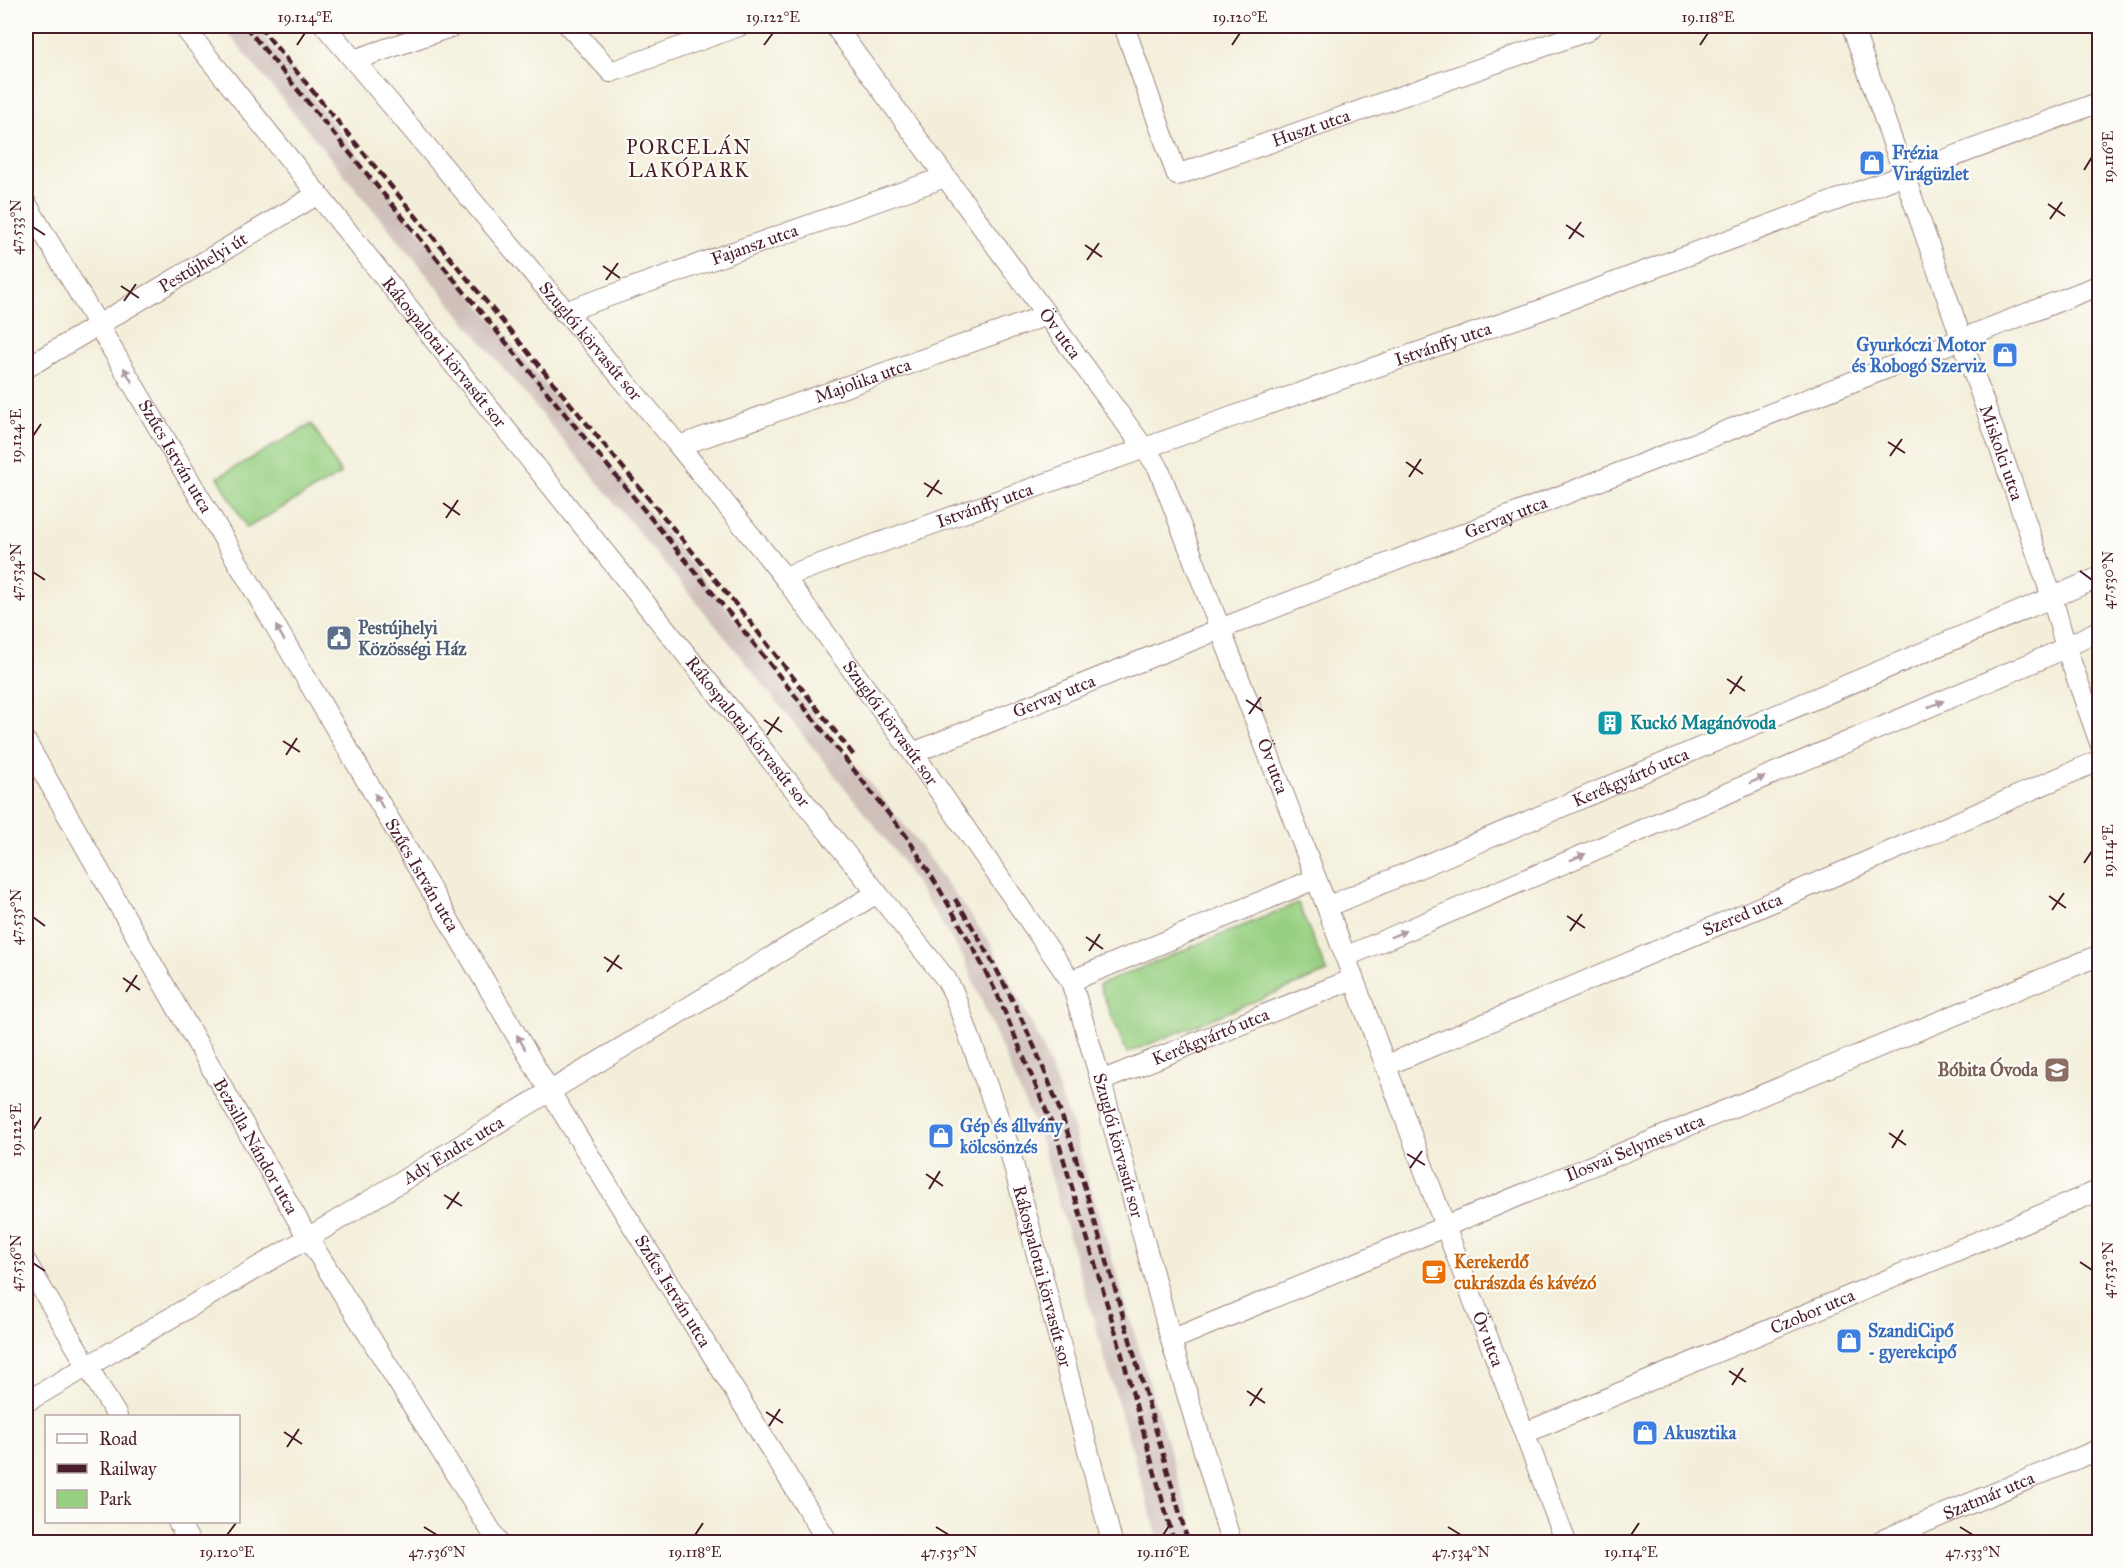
<svg xmlns="http://www.w3.org/2000/svg" width="2125" height="1568" font-family="'IM FELL Great Primer',serif">
<style>
.industrial{fill:#cfc0ba}
.green{fill:#98d082;stroke:#717856;stroke-width:1.5}
.lines{fill:none;stroke-linecap:round;stroke-linejoin:round}
.minor-casing{stroke:#9e8682;stroke-width:22}
.minor{stroke:#fff;stroke-width:20}
.rail{stroke:#4a1f2b;stroke-width:4.5;stroke-dasharray:9 4.5;stroke-linecap:butt}
.oneway{fill:#ae9aa0}
.ticks{fill:none;stroke:#4a1f2b;stroke-width:2}
.labels{text-anchor:middle;dominant-baseline:central;stroke-width:4.5;stroke-linejoin:round;paint-order:stroke}
.street-label{font-size:18px;fill:#4a1f2b;stroke:#fdfcf7}
.shop-label{font-size:18px;font-weight:bold;fill:#366cbe;stroke:#fdfcf7;text-anchor:start}
.service-label{font-size:18px;font-weight:bold;fill:#4e5e75;stroke:#fdfcf7;text-anchor:start}
.culture-label{font-size:18px;font-weight:bold;fill:#0d838f;stroke:#fdfcf7;text-anchor:start}
.education-label{font-size:18px;font-weight:bold;fill:#785e54;stroke:#fdfcf7;text-anchor:end}
.food-label{font-size:18px;font-weight:bold;fill:#c56008;stroke:#fdfcf7;text-anchor:start}
.neighbourhood-label{font-size:20px;letter-spacing:1.5px;fill:#4a1f2b;stroke:#fdfcf7}
.neatline{fill:none;stroke:#4a1f2b;stroke-width:2}
.ticks-label{font-size:15px;text-anchor:middle;fill:#4a1f2b}
</style>
<rect width="100%" height="100%" fill="#fdfcf7"/>
<filter id="ink" filterUnits="userSpaceOnUse"><feTurbulence type="fractalNoise" baseFrequency=".0167" numOctaves="2"/><feDisplacementMap in="SourceGraphic" scale="12" xChannelSelector="R" yChannelSelector="G"/><feConvolveMatrix kernelMatrix="1 2 1 2 8 2 1 2 1" color-interpolation-filters="sRGB"/></filter>
<filter id="wash" filterUnits="userSpaceOnUse"><feTurbulence type="fractalNoise" baseFrequency=".008" numOctaves="4" result="noise"/><feDisplacementMap in="SourceGraphic" scale="24" xChannelSelector="R" yChannelSelector="G"/><feGaussianBlur stdDeviation="1.35" result="paint"/><feColorMatrix in="noise" values="0 0 0 0 0 0 0 0 0 0 0 0 0 0 0 0 0 1.4 0 .05"/><feComposite in="paint" operator="in"/></filter>
<g filter="url(#wash)">
<rect width="100%" height="100%" fill="#f3eed9"/>
<polygon class="industrial" points="222,26 256,26 388,192 912,835 991,944 1039,1038 1072,1125 1197,1542 1159,1542 1040,1139 963,957 894,850 733,647"/>
<g class="green">
<polygon points="312,424 341,474 247,528 218,477"/>
<polygon points="1298,903 1327,972 1127,1053 1099,985"/>
</g>
</g>
<g filter="url(#ink)">
<g class="lines">
<g class="minor-casing">
<g id="minor">
<path id="s1" d="M183 26 946 979 954 994 1008 1144 1112 1542"/>
<path id="s2" d="M325 26 679 446 784 577 913 753 1071 981 1101 1081 1171 1340 1231 1542"/>
<polyline points="569,26 611,72 739,26"/>
<path id="s3" d="M835 26 1158 467 1327 907 1445 1226 1566 1542"/>
<path id="s4" d="M1124 26 1177 175 1587 31 1592 26"/>
<path id="s5" d="M1852 26 2052 597 2066 648 2100 743"/>
<polyline points="354,60 453,26"/>
<path id="s6" d="M26 203 550 1092 828 1542"/>
<path id="s7" d="M564 312 945 177"/>
<path id="s8" d="M26 368 318 194"/>
<path id="s9" d="M679 446 1047 315"/>
<path id="s10" d="M784 577 1254 409 1530 314 2100 102"/>
<path id="s11" d="M26 742 308 1238 498 1542"/>
<path id="s12" d="M913 753 1220 629 2100 285"/>
<path id="s13" d="M1327 907 2100 577"/>
<polyline points="1345,957 2050,655 2100,630"/>
<polyline points="1071,981 1315,879"/>
<path id="s14" d="M1385 1066 1850 869 2100 760"/>
<path id="s15" d="M1101 1081 1353 979"/>
<polyline points="26,1262 117,1416"/>
<path id="s16" d="M1171 1340 2100 955"/>
<path id="s17" d="M26 1402 308 1238 877 893"/>
<path id="s18" d="M1525 1433 2100 1190"/>
<polyline points="178,1522 190,1542"/>
<path id="s19" d="M1878 1542 2100 1449"/>
</g>
</g>
<use href="#minor" class="minor"/>
<g class="rail">
<polyline points="245,26 739,625 907,837 940,890 975,951 998,996 1056,1134 1117,1337 1174,1542"/>
<polyline points="259,26 747,618 855,757"/>
<path d="M955 899C1001 971 1038 1047 1066 1128 1081 1171 1092 1215 1106 1258 1134 1353 1161 1448 1188 1542"/>
</g>
</g>
<defs><path id="oneway-solid" d="M-6-.8H1V-3.2L6.5 0L1 3.2V.8H-6Z" transform="scale(1.5)"/></defs>
<g class="oneway">
<use href="#oneway-solid" transform="translate(128 375) rotate(-120)"/>
<use href="#oneway-solid" transform="translate(280 633) rotate(-120)"/>
<use href="#oneway-solid" transform="translate(1936 704) rotate(-23)"/>
<use href="#oneway-solid" transform="translate(1757 780) rotate(-23)"/>
<use href="#oneway-solid" transform="translate(379 801) rotate(-120)"/>
<use href="#oneway-solid" transform="translate(1578 857) rotate(-23)"/>
<use href="#oneway-solid" transform="translate(1398 934) rotate(-23)"/>
<use href="#oneway-solid" transform="translate(521 1042) rotate(-120)"/>
</g>
</g>
<path class="ticks" d="M297 45 305 33M764 45 773 33M1232 45 1240 33M1700 45 1708 33M2084 170 2092 157M2048 204 2065 216M2050 219 2062 202M1566 225 1584 237M33 227 45 235M1569 239 1581 222M1085 245 1102 257M1087 260 1099 243M603 266 620 278M606 280 618 263M121 286 139 298M124 301 136 284M33 436 41 424M1888 442 1905 453M1890 456 1902 439M1406 462 1423 474M1409 477 1421 459M924 483 942 494M927 497 939 480M443 503 460 515M446 518 458 500M2080 571 2092 580M33 572 45 580M1727 679 1745 691M1730 694 1742 676M1246 700 1263 711M1249 714 1261 697M764 720 782 732M767 735 779 717M283 741 300 752M286 755 297 738M2084 863 2092 851M2049 896 2066 908M2052 910 2064 893M1567 916 1585 928M33 917 45 926M1570 931 1582 914M1086 937 1103 949M1089 951 1100 934M604 957 622 969M607 972 619 955M123 978 140 990M126 992 137 975M33 1130 41 1117M1889 1133 1906 1145M1892 1148 1903 1130M1407 1154 1425 1165M1410 1168 1422 1151M926 1174 943 1186M929 1189 940 1171M444 1195 462 1206M447 1209 459 1192M2080 1262 2092 1270M33 1263 45 1271M1729 1371 1746 1382M1732 1385 1743 1368M1247 1391 1265 1403M1250 1406 1262 1388M766 1412 783 1423M769 1426 780 1409M284 1432 302 1444M287 1447 299 1429M424 1527 437 1535M936 1527 949 1535M1448 1527 1461 1535M1960 1527 1973 1535M227 1535 236 1523M695 1535 703 1523M1163 1535 1171 1523M1631 1535 1639 1523"/>
<defs>
<g id="shop-square" transform="scale(1.35)"><rect x="-9" y="-9" width="18" height="18" rx="4" fill="#3f7fe0" stroke="#fdfcf7"/><path d="M-5-2.5h2.3a2.7 3.5 0 0 1 5.4 0H5L5.5 6h-11ZM-1.5-2.5h3a1.5 2.3 0 0 0-3 0Z" fill="#fff"/></g>
<g id="civic-square" transform="scale(1.35)"><rect x="-9" y="-9" width="18" height="18" rx="4" fill="#5c6f8a" stroke="#fdfcf7"/><path d="M-.6-6.5H3V-4.5H.6V-3L4-1V1h2V6H-6V1h2V-1L-.6-3ZM-1.2 2.5V6h2.4V2.5Z" fill="#fff"/></g>
<g id="building-square" transform="scale(1.35)"><rect x="-9" y="-9" width="18" height="18" rx="4" fill="#0f9aa8" stroke="#fdfcf7"/><path d="M-4-6H4V6H1V3H-1V6H-4ZM-2.5-4.3h1.7v1.8h-1.7ZM.8-4.3h1.7v1.8H.8ZM-2.5-1h1.7V.8h-1.7ZM.8-1h1.7V.8H.8Z" fill="#fff"/></g>
<g id="school-square" transform="scale(1.35)"><rect x="-9" y="-9" width="18" height="18" rx="4" fill="#8d6e63" stroke="#fdfcf7"/><path d="M0-5L7-2L0 1L-7-2ZM-4 1L0 2.5L4 1V4Q0 6-4 4Z" fill="#fff"/></g>
<g id="cafe-square" transform="scale(1.35)"><rect x="-9" y="-9" width="18" height="18" rx="4" fill="#e8710a" stroke="#fdfcf7"/><path d="M-5.5-4.5H6V0H3Q3 3.5 0 3.5H-2.5Q-5.5 3.5-5.5 0ZM3-3.2v2h1.7v-2ZM-6 4.5H4V6H-6Z" fill="#fff"/></g>
</defs>
<g fill-rule="evenodd">
<use href="#shop-square" x="1872" y="163"/>
<use href="#shop-square" x="2005" y="355"/>
<use href="#civic-square" x="339" y="638"/>
<use href="#building-square" x="1610" y="723"/>
<use href="#school-square" x="2057" y="1070"/>
<use href="#shop-square" x="941" y="1136"/>
<use href="#cafe-square" x="1434" y="1272"/>
<use href="#shop-square" x="1849" y="1341"/>
<use href="#shop-square" x="1645" y="1433"/>
</g>
<g class="labels">
<g class="street-label">
<text stroke="none"><textPath href="#s4" startOffset="300">Huszt utca</textPath></text>
<text stroke="none"><textPath href="#s7" startOffset="202">Fajansz utca</textPath></text>
<text stroke="none"><textPath href="#s8" startOffset="206">Pestújhelyi út</textPath></text>
<text stroke="none"><textPath href="#s3" startOffset="381">Öv utca</textPath></text>
<text stroke="none"><textPath href="#s2" startOffset="412">Szuglói körvasút sor</textPath></text>
<text stroke="none"><textPath href="#s10" startOffset="699">Istvánffy utca</textPath></text>
<text stroke="none"><textPath href="#s1" startOffset="418">Rákospalotai körvasút sor</textPath></text>
<text stroke="none"><textPath href="#s9" startOffset="195">Majolika utca</textPath></text>
<text stroke="none"><textPath href="#s5" startOffset="452">Miskolci utca</textPath></text>
<text stroke="none"><textPath href="#s6" startOffset="294">Szűcs István utca</textPath></text>
<text stroke="none"><textPath href="#s10" startOffset="213">Istvánffy utca</textPath></text>
<text stroke="none"><textPath href="#s12" startOffset="638">Gervay utca</textPath></text>
<text stroke="none"><textPath href="#s12" startOffset="152">Gervay utca</textPath></text>
<text stroke="none"><textPath href="#s2" startOffset="898">Szuglói körvasút sor</textPath></text>
<text stroke="none"><textPath href="#s1" startOffset="904">Rákospalotai körvasút sor</textPath></text>
<text stroke="none"><textPath href="#s3" startOffset="867">Öv utca</textPath></text>
<text stroke="none"><textPath href="#s13" startOffset="330">Kerékgyártó utca</textPath></text>
<text stroke="none"><textPath href="#s6" startOffset="780">Szűcs István utca</textPath></text>
<text stroke="none"><textPath href="#s14" startOffset="388">Szered utca</textPath></text>
<text stroke="none"><textPath href="#s15" startOffset="118">Kerékgyártó utca</textPath></text>
<text stroke="none"><textPath href="#s11" startOffset="465">Bezsilla Nándor utca</textPath></text>
<text stroke="none"><textPath href="#s2" startOffset="1384">Szuglói körvasút sor</textPath></text>
<text stroke="none"><textPath href="#s16" startOffset="502">Ilosvai Selymes utca</textPath></text>
<text stroke="none"><textPath href="#s17" startOffset="496">Ady Endre utca</textPath></text>
<text stroke="none"><textPath href="#s1" startOffset="1534">Rákospalotai körvasút sor</textPath></text>
<text stroke="none"><textPath href="#s6" startOffset="1266">Szűcs István utca</textPath></text>
<text stroke="none"><textPath href="#s18" startOffset="312">Czobor utca</textPath></text>
<text stroke="none"><textPath href="#s3" startOffset="1479">Öv utca</textPath></text>
<text stroke="none"><textPath href="#s19" startOffset="120">Szatmár utca</textPath></text>
</g>
<g class="shop-label">
<text x="1892" y="153">Frézia<tspan x="1892" dy="21">Virágüzlet</tspan></text>
<text x="1986" y="345" text-anchor="end">Gyurkóczi Motor<tspan x="1986" dy="21">és Robogó Szerviz</tspan></text>
<text x="960" y="1126">Gép és állvány<tspan x="960" dy="21">kölcsönzés</tspan></text>
<text x="1868" y="1331">SzandiCipő<tspan x="1868" dy="21">- gyerekcipő</tspan></text>
<text x="1664" y="1433">Akusztika</text>
</g>
<g class="service-label">
<text x="358" y="628">Pestújhelyi<tspan x="358" dy="21">Közösségi Ház</tspan></text>
</g>
<g class="culture-label">
<text x="1630" y="723">Kuckó Magánóvoda</text>
</g>
<g class="education-label">
<text x="2038" y="1070">Bóbita Óvoda</text>
</g>
<g class="food-label">
<text x="1454" y="1262">Kerekerdő<tspan x="1454" dy="21">cukrászda és kávézó</tspan></text>
</g>
<g class="neighbourhood-label">
<text x="689" y="147">PORCELÁN<tspan x="689" dy="23">LAKÓPARK</tspan></text>
</g>
</g>
<rect width="2125" height="1568" fill="none" stroke="#fdfcf7" stroke-width="66"/>
<rect x="45" y="1415" width="195" height="108" fill="#fdfcf7" stroke="#b5a4a5" stroke-width="1.5"/>
<rect x="57" y="1434" width="30" height="9" fill="#ffffff" stroke="#b5a4a5" stroke-width="1.5"/>
<text x="99" y="1445" font-size="18" fill="#4a1f2b">Road</text>
<rect x="57" y="1464" width="30" height="9" fill="#4a1f2b" stroke="#b5a4a5" stroke-width="1.5"/>
<text x="99" y="1475" font-size="18" fill="#4a1f2b">Railway</text>
<rect x="57" y="1490" width="30" height="18" fill="#98d082" stroke="#b5a4a5" stroke-width="1.5"/>
<text x="99" y="1505" font-size="18" fill="#4a1f2b">Park</text>
<rect x="33" y="33" width="2059" height="1502" class="neatline"/>
<g class="ticks-label">
<text x="305" y="22">19.124°E</text>
<text x="773" y="22">19.122°E</text>
<text x="1240" y="22">19.120°E</text>
<text x="1708" y="22">19.118°E</text>
<text transform="translate(2108 157) rotate(-90)" y="5">19.116°E</text>
<text transform="translate(16 227) rotate(-90)" y="5">47.533°N</text>
<text transform="translate(16 436) rotate(-90)" y="5">19.124°E</text>
<text transform="translate(16 572) rotate(-90)" y="5">47.534°N</text>
<text transform="translate(2108 580) rotate(-90)" y="5">47.530°N</text>
<text transform="translate(2108 851) rotate(-90)" y="5">19.114°E</text>
<text transform="translate(16 917) rotate(-90)" y="5">47.535°N</text>
<text transform="translate(16 1130) rotate(-90)" y="5">19.122°E</text>
<text transform="translate(16 1263) rotate(-90)" y="5">47.536°N</text>
<text transform="translate(2108 1270) rotate(-90)" y="5">47.532°N</text>
<text x="227" y="1557">19.120°E</text>
<text x="437" y="1557">47.536°N</text>
<text x="695" y="1557">19.118°E</text>
<text x="949" y="1557">47.535°N</text>
<text x="1163" y="1557">19.116°E</text>
<text x="1461" y="1557">47.534°N</text>
<text x="1631" y="1557">19.114°E</text>
<text x="1973" y="1557">47.533°N</text>
</g>
</svg>
